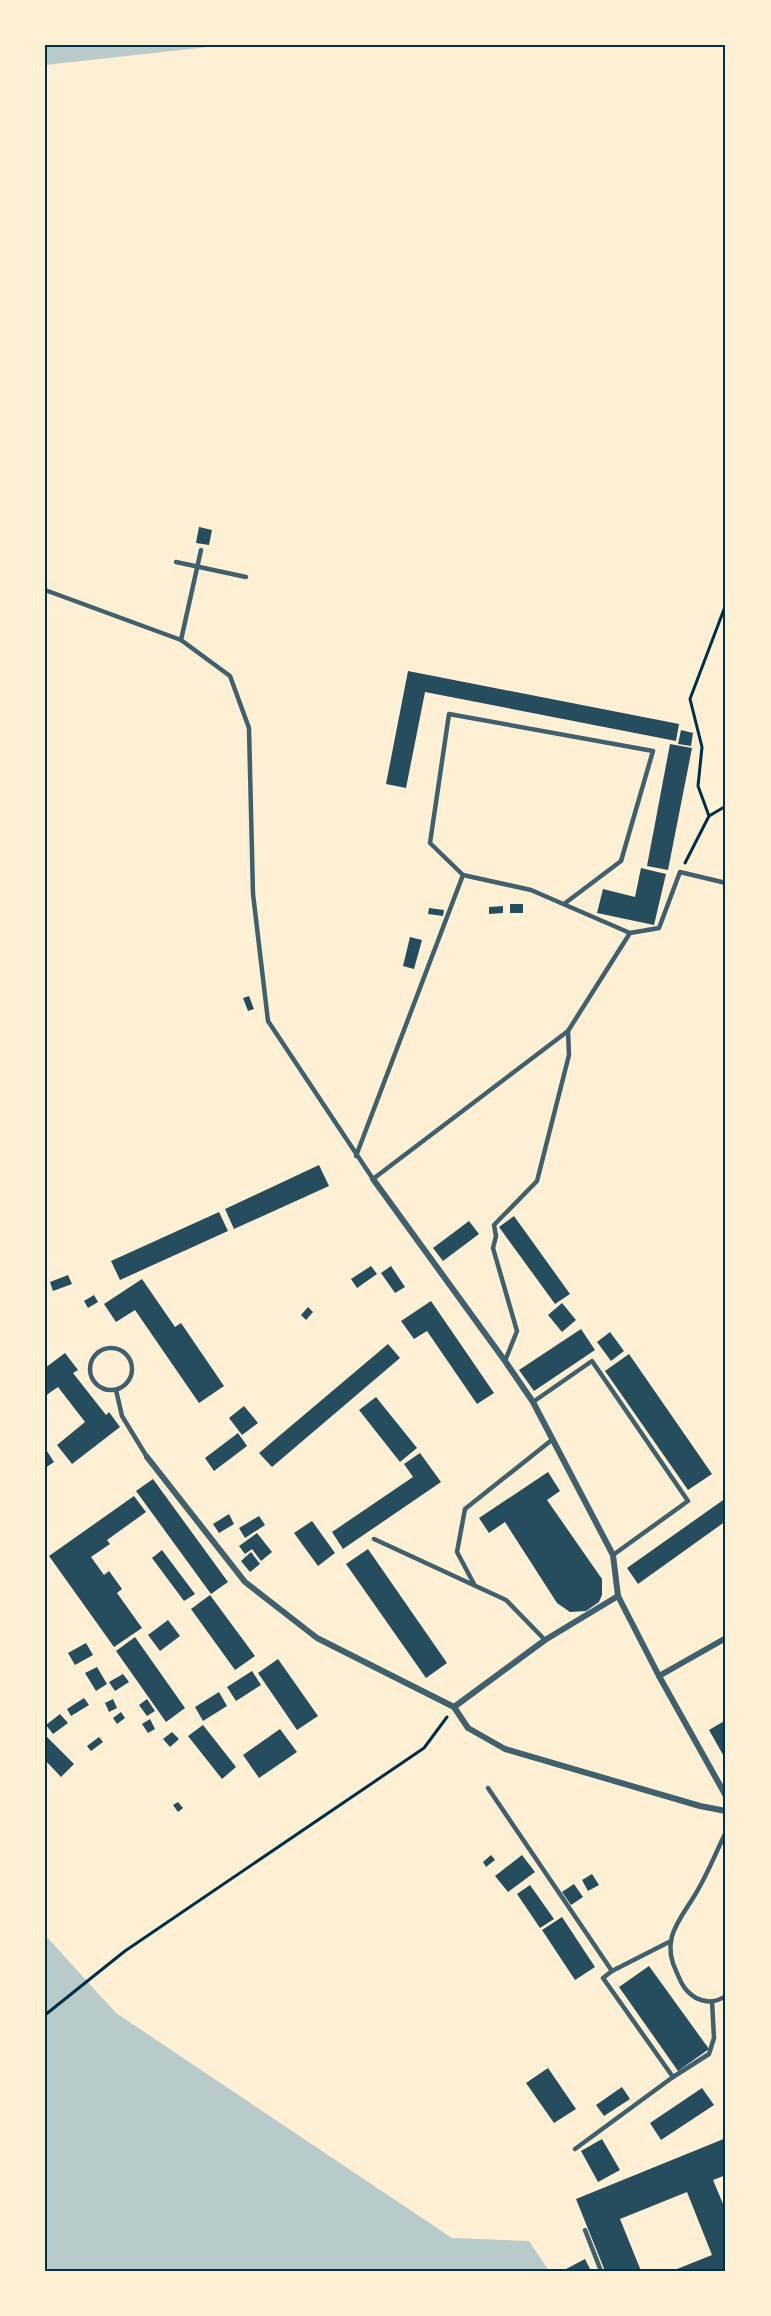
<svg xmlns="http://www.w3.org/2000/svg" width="771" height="2316" font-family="Poppins,sans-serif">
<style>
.green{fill:#b9caca}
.building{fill:#264d5e}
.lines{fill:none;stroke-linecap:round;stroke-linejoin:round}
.path{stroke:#003049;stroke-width:3}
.service{stroke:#3f606c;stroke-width:4.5}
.minor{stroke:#3f606c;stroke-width:6}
.neatline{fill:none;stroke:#003049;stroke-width:2}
</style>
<rect width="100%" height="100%" fill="#fdf0d5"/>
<g class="green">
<polygon points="45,45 226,45 45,65"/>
<polygon points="45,1935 116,2013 452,2238 529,2241 549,2271 45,2271"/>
</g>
<g class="building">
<polygon points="199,527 212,530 209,545 196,543"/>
<polygon points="408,671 679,724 676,741 425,692 406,788 386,784"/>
<polygon points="681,730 693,733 691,746 678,744"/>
<polygon points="670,744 692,748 668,870 647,866"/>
<polygon points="641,868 666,874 654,925 597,913 603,889 635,897"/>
<rect x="510" y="904" width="13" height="9"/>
<polygon points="503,906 503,913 489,914 489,907"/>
<polygon points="429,908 444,910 443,916 428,914"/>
<polygon points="410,937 422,940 414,969 403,966"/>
<polygon points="249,996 254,1009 248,1011 243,998"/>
<polygon points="319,1165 329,1186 234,1229 225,1209"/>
<polygon points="219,1212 228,1231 120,1280 111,1261"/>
<polygon points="514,1216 570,1294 555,1304 499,1227"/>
<polygon points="469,1221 479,1234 443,1261 433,1248"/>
<polygon points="371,1266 377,1274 357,1288 351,1279"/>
<polygon points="391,1266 405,1287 395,1293 381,1273"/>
<polygon points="68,1275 72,1284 53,1291 50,1282"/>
<polygon points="142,1279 175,1327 181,1323 224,1386 199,1403 135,1310 116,1322 104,1304"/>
<polygon points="94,1295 98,1302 88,1308 84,1301"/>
<polygon points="431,1301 494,1393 477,1404 427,1331 414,1339 401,1321"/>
<polygon points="562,1303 576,1320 562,1332 548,1315"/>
<polygon points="308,1307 313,1312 306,1320 301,1315"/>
<polygon points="581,1329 595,1350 534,1391 519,1370"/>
<polygon points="610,1332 624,1351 611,1361 597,1342"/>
<polygon points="388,1344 400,1358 272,1467 259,1453"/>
<polygon points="65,1353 78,1370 73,1373 106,1415 109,1412 120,1427 72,1464 57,1445 85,1422 58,1387 45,1396 45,1368"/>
<polygon points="629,1354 712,1474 688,1490 605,1371"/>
<polygon points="376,1397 417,1448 400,1462 359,1410"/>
<polygon points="244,1406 258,1423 242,1435 229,1418"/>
<polygon points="238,1433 247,1446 214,1471 205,1458"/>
<polygon points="45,1448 54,1462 45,1468"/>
<polygon points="420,1453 441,1482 343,1549 332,1532 413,1477 404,1464"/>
<polygon points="548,1472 560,1491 547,1500 602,1579 602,1595 599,1602 586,1611 570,1612 557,1603 505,1522 489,1533 479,1518"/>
<polygon points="153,1479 228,1582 211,1594 136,1491"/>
<polygon points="134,1496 146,1512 107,1540 110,1544 91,1557 104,1575 109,1571 122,1589 117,1593 142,1628 114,1647 49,1556"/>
<polygon points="726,1498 726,1521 638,1584 627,1568"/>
<polygon points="229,1514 234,1524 219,1533 213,1524"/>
<polygon points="259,1516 265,1525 245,1538 239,1528"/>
<polygon points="312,1521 335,1553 318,1566 294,1533"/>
<polygon points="257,1533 272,1552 261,1561 252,1549 245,1554 239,1546"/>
<polygon points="368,1549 447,1663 426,1678 346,1564"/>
<polygon points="162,1550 195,1594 184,1601 152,1558"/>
<polygon points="251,1552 260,1564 250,1572 241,1561"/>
<polygon points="210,1595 255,1656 235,1670 191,1609"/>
<polygon points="168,1620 180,1636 160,1651 148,1635"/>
<polygon points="135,1637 185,1708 166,1722 116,1651"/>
<polygon points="86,1643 93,1655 75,1665 68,1653"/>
<polygon points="278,1659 318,1716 297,1730 258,1673"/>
<polygon points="97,1667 107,1684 96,1691 85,1673"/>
<polygon points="252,1671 261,1685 236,1701 227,1687"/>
<polygon points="123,1674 129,1682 115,1691 109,1682"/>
<polygon points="219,1692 227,1706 203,1721 195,1707"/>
<polygon points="84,1698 89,1705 71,1716 67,1709"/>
<polygon points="113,1699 117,1708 109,1712 105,1703"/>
<polygon points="147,1699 155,1711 147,1716 139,1705"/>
<polygon points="121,1712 125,1718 117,1724 113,1718"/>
<polygon points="60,1714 68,1723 53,1734 46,1725"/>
<polygon points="150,1719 155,1729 148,1733 142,1724"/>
<polygon points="726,1720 726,1760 709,1730"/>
<polygon points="203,1725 236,1767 222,1779 188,1736"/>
<polygon points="280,1729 297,1752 259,1778 243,1755"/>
<polygon points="172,1732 179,1739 170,1747 163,1739"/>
<polygon points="45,1735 74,1764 61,1777 45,1760"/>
<polygon points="99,1737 103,1742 91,1751 87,1746"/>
<polygon points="178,1802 183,1808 178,1812 173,1805"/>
<polygon points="491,1855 495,1860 486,1867 483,1862"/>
<polygon points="522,1855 535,1872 508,1892 495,1876"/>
<polygon points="592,1874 599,1885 588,1891 582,1880"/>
<polygon points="574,1884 583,1897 571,1905 562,1892"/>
<polygon points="530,1885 554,1919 540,1928 517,1894"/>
<polygon points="562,1917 595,1967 575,1980 542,1930"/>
<polygon points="649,1966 709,2049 678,2071 619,1987"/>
<polygon points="548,2068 576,2109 554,2123 526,2083"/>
<polygon points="622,2087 630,2099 604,2116 596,2105"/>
<polygon points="702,2088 714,2105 661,2140 650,2123"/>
<polygon points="726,2138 726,2175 713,2180 726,2211 726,2271 672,2271 712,2255 687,2192 620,2219 641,2271 605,2271 576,2199"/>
<polygon points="602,2139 620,2170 598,2182 581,2151"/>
<polygon points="585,2259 591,2271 567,2271 566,2269"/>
</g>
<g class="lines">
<g class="path">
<polyline points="709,816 698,786 702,747 690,699 726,604"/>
<polyline points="685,863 709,816 726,806"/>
<polyline points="45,2015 125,1951 424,1748 447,1717"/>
</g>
<g class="service">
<polyline points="176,562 246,577"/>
<polyline points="45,590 181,640 230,676 249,728 253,894 268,1021 373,1179 568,1031 630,933 659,928 680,872 726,883"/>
<polyline points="181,640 201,550"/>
<polyline points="564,904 621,861 653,751 449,714 430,843 463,875 531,890 630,933"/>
<polyline points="356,1156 463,875"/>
<circle cx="111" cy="1369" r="21"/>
<polyline points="505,1361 517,1331 493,1248 496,1236 494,1225 537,1181 569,1055 568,1031"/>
<polyline points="116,1390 122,1416 147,1457"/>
<polyline points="533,1402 592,1361 688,1501 613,1555"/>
<polyline points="374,1539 506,1600 545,1640"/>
<polyline points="474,1584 457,1552 465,1509 553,1439"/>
<polyline points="488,1788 612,1971 669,1942"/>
<path d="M726 1832C717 1850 710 1868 700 1886 684 1917 658 1936 677 1973 682 1985 685 1991 696 1998 706 2003 717 2002 726 1996"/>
<polyline points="612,1971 603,1978 673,2077"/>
<polyline points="575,2149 673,2077 709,2054 714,2038 712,2001"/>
<polyline points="585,2230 601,2271"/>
</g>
<g class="minor">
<polyline points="373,1179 505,1361 533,1402 613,1555 618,1596 659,1676 726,1796"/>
<polyline points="147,1457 245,1582 317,1638 454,1707 468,1728 505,1749 700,1806 726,1811"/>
<polyline points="659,1676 726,1638"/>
<polyline points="454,1707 545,1640 618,1596"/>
</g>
</g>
<rect width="771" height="2316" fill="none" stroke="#fdf0d5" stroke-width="93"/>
<rect x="46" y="46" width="678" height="2224" class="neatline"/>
</svg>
